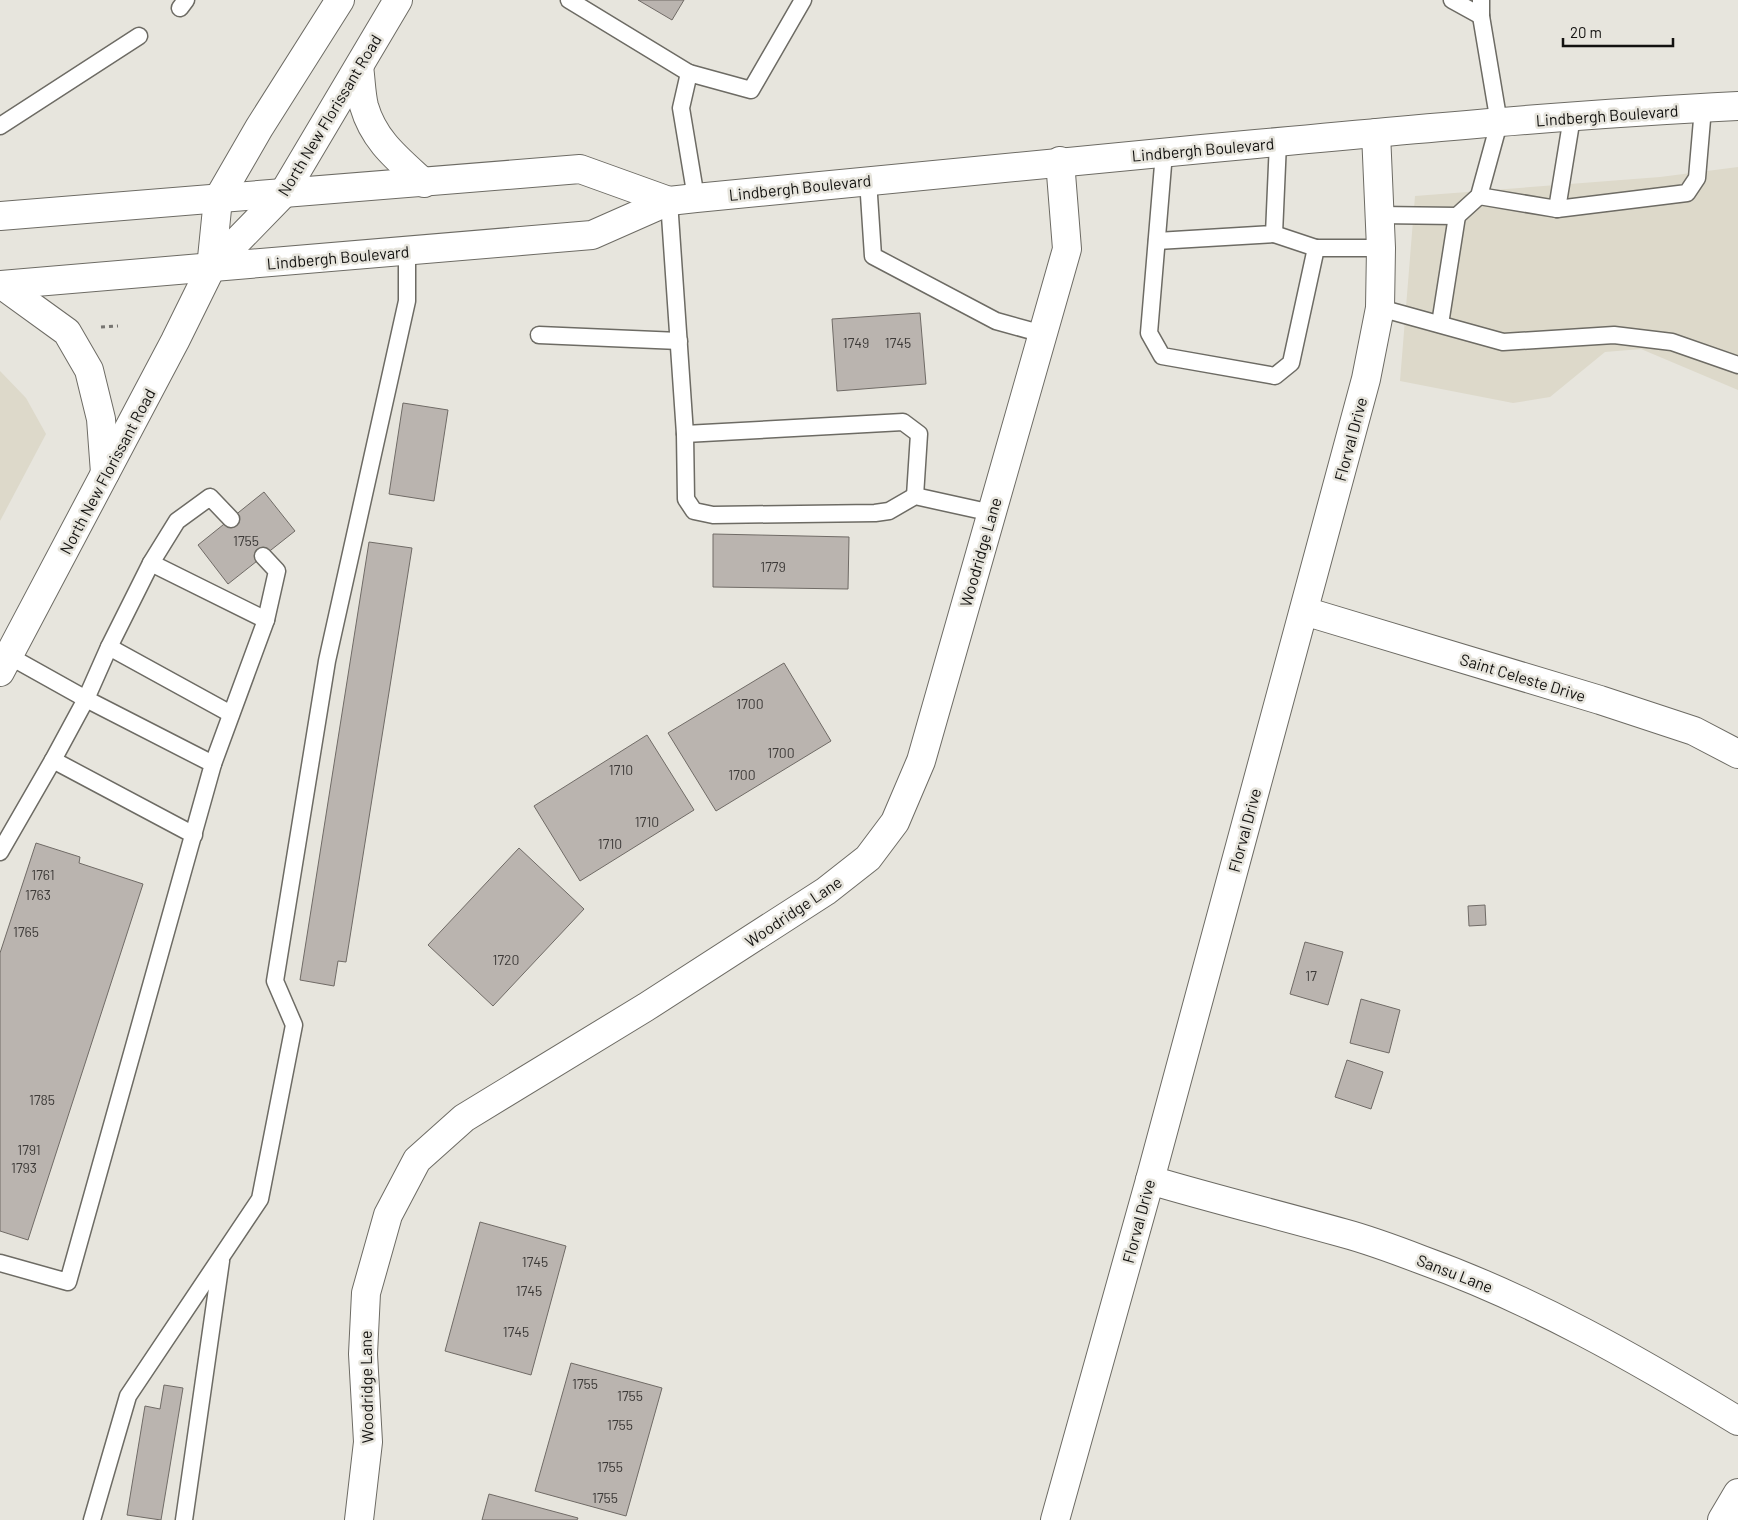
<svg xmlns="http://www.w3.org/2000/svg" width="1738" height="1520" font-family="Barlow,sans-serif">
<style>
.built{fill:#ddd9ca}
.building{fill:#bab4af;stroke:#706b66}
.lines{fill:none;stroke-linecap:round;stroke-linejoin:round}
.lane-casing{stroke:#6d6b64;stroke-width:19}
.street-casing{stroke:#6d6b64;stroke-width:30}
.secondary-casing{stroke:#6d6b64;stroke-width:30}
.primary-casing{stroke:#6d6b64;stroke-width:30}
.path{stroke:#777571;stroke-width:3;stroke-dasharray:4 4;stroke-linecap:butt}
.lane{stroke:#fff;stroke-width:16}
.street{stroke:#fff;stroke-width:28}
.secondary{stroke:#fff;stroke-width:28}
.primary{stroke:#fff;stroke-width:28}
.labels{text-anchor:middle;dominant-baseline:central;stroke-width:5;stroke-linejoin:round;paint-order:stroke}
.number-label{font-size:14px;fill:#3d3a38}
.street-label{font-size:16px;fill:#131210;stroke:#e7e5dd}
</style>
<rect width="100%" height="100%" fill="#e7e5dd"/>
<g class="built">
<polygon points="1738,167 1738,390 1641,349 1605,352 1550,397 1513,403 1400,381 1415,196 1660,177"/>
<polygon points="0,371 26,398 46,434 0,521"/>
</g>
<g class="building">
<polygon points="638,0 684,0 672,20"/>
<polygon points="920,313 926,384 837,391 832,319"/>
<polygon points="403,403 448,410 434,501 389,494"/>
<polygon points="264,492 295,531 228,584 198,545"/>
<polygon points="713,534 849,537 848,589 713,587"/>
<polygon points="369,542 412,548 346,962 338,961 334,986 300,980"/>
<polygon points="784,663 831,741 716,811 668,733"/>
<polygon points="647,735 694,810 580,881 534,806"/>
<polygon points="36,843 80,857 79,863 143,884 28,1240 0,1231 0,953"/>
<polygon points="519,848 584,909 493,1006 428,945"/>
<polygon points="1485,905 1486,925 1469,926 1468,906"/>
<polygon points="1305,942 1343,952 1328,1005 1290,994"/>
<polygon points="1361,999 1400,1010 1389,1053 1350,1043"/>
<polygon points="1347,1060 1383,1072 1371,1109 1335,1097"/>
<polygon points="480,1222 566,1246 531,1375 445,1351"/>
<polygon points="571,1363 662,1388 626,1516 535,1491"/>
<polygon points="164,1385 183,1388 161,1520 127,1515 145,1406 160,1409"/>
<polygon points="489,1494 578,1518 577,1520 482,1520"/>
</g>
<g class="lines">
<g class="lane-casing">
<g id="lane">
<polyline points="569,0 689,73"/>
<polyline points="1452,0 1481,16"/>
<polyline points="180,8 186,0"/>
<polyline points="0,126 139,36"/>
<polyline points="1164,153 1149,333 1162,356 1275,376 1291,363 1316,248 1381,248"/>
<polyline points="868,180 873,256 996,321 1043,334"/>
<polyline points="1479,196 1557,209 1687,193 1697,178 1703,108"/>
<polyline points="696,198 681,108 689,73 751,90 803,0"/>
<polyline points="669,201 685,434 686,499 694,511 713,515 875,513 889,511 915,496 992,513"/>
<polyline points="1557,209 1572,117"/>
<polyline points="1379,215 1457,216 1479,196 1499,123 1481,16 1481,0"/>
<polyline points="1274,234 1316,248"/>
<polyline points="1157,241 1274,234 1278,142"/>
<polyline points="1380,308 1503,342 1614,335 1672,342 1738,365"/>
<polyline points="1440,324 1457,216"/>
<polyline points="539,335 679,341"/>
<polyline points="685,434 903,422 919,434 915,496"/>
<polyline points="151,563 266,620"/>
<polyline points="109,647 231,714"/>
<polyline points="53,760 194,835"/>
<polyline points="213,764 266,620 277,571 263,556"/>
<polyline points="0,852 53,760 86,699 9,656"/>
<polyline points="0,1263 68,1282 213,764 86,699 109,647 151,563 177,521 210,497 231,519"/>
<polyline points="92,1520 128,1396 260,1199 294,1025 275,981 327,661 407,301 407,251"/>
<polyline points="184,1520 221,1261"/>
</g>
</g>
<g class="street-casing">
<g id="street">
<polyline points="1304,611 1600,700 1694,731 1738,754"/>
<path d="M1150 1180C1214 1199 1279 1215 1343 1233 1369 1240 1396 1250 1422 1260 1533 1300 1637 1359 1738 1421"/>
<polyline points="359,1520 368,1442 363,1354 366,1293 388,1215 417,1160 464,1118 646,1007 826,891 868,858 895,822 921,761 1067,249 1060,161"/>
<polyline points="1055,1520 1150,1180 1366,379 1380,308 1381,248 1376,133"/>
<polyline points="1722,1520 1738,1493"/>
</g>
</g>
<g class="secondary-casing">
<polyline id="secondary" points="0,672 175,341 211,268"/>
</g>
<g class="primary-casing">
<g id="primary">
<path d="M359 67C361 80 361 94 364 106 374 141 398 159 424 183"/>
<polyline points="0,216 580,169 669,201"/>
<polyline points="211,268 283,194 398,0"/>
<polyline points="211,268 218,199 259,128 340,0"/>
<path d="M0 285 592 235 669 201 696 198C882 179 1069 161 1256 144 1416 129 1577 114 1738 106"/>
<polyline points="2,285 67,332 89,370 101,419 105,473"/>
</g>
</g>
<polyline class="path" points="101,327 118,326"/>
<use href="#lane" class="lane"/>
<use href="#street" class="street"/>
<use href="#secondary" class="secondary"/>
<use href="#primary" class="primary"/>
</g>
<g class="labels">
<g class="number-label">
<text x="856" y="342">1749</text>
<text x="898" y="342">1745</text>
<text x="246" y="540">1755</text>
<text x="773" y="566">1779</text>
<text x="750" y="703">1700</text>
<text x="781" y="752">1700</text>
<text x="621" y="769">1710</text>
<text x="742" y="774">1700</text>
<text x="647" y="821">1710</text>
<text x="610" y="843">1710</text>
<text x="43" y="874">1761</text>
<text x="38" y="894">1763</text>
<text x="26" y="931">1765</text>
<text x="506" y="959">1720</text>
<text x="1311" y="975">17</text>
<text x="42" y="1099">1785</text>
<text x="29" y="1149">1791</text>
<text x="24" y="1167">1793</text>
<text x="535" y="1261">1745</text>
<text x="529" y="1290">1745</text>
<text x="516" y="1331">1745</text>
<text x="585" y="1383">1755</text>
<text x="630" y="1395">1755</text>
<text x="620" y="1424">1755</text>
<text x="610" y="1466">1755</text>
<text x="605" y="1497">1755</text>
</g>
<g class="street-label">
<text transform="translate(329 115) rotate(-59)">North New Florissant Road</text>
<text transform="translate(1607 115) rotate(-4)">Lindbergh Boulevard</text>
<text transform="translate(1203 149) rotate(-5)">Lindbergh Boulevard</text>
<text transform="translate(800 187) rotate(-6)">Lindbergh Boulevard</text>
<text transform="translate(338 257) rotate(-5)">Lindbergh Boulevard</text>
<text transform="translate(1350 439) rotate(-75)">Florval Drive</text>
<text transform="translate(107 471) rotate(-62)">North New Florissant Road</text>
<text transform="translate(980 552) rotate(-74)">Woodridge Lane</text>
<text transform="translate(1523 677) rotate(17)">Saint Celeste Drive</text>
<text transform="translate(1244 830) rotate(-75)">Florval Drive</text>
<text transform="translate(793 911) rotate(-34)">Woodridge Lane</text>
<text transform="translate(1138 1221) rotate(-75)">Florval Drive</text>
<text transform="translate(1455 1273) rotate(21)">Sansu Lane</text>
<text transform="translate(366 1387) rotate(-91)">Woodridge Lane</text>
</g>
</g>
<path d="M1563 38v8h110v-8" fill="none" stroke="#131210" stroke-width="2.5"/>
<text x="1570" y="38" font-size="15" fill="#131210" stroke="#e7e5dd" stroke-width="4" paint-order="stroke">20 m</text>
</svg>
